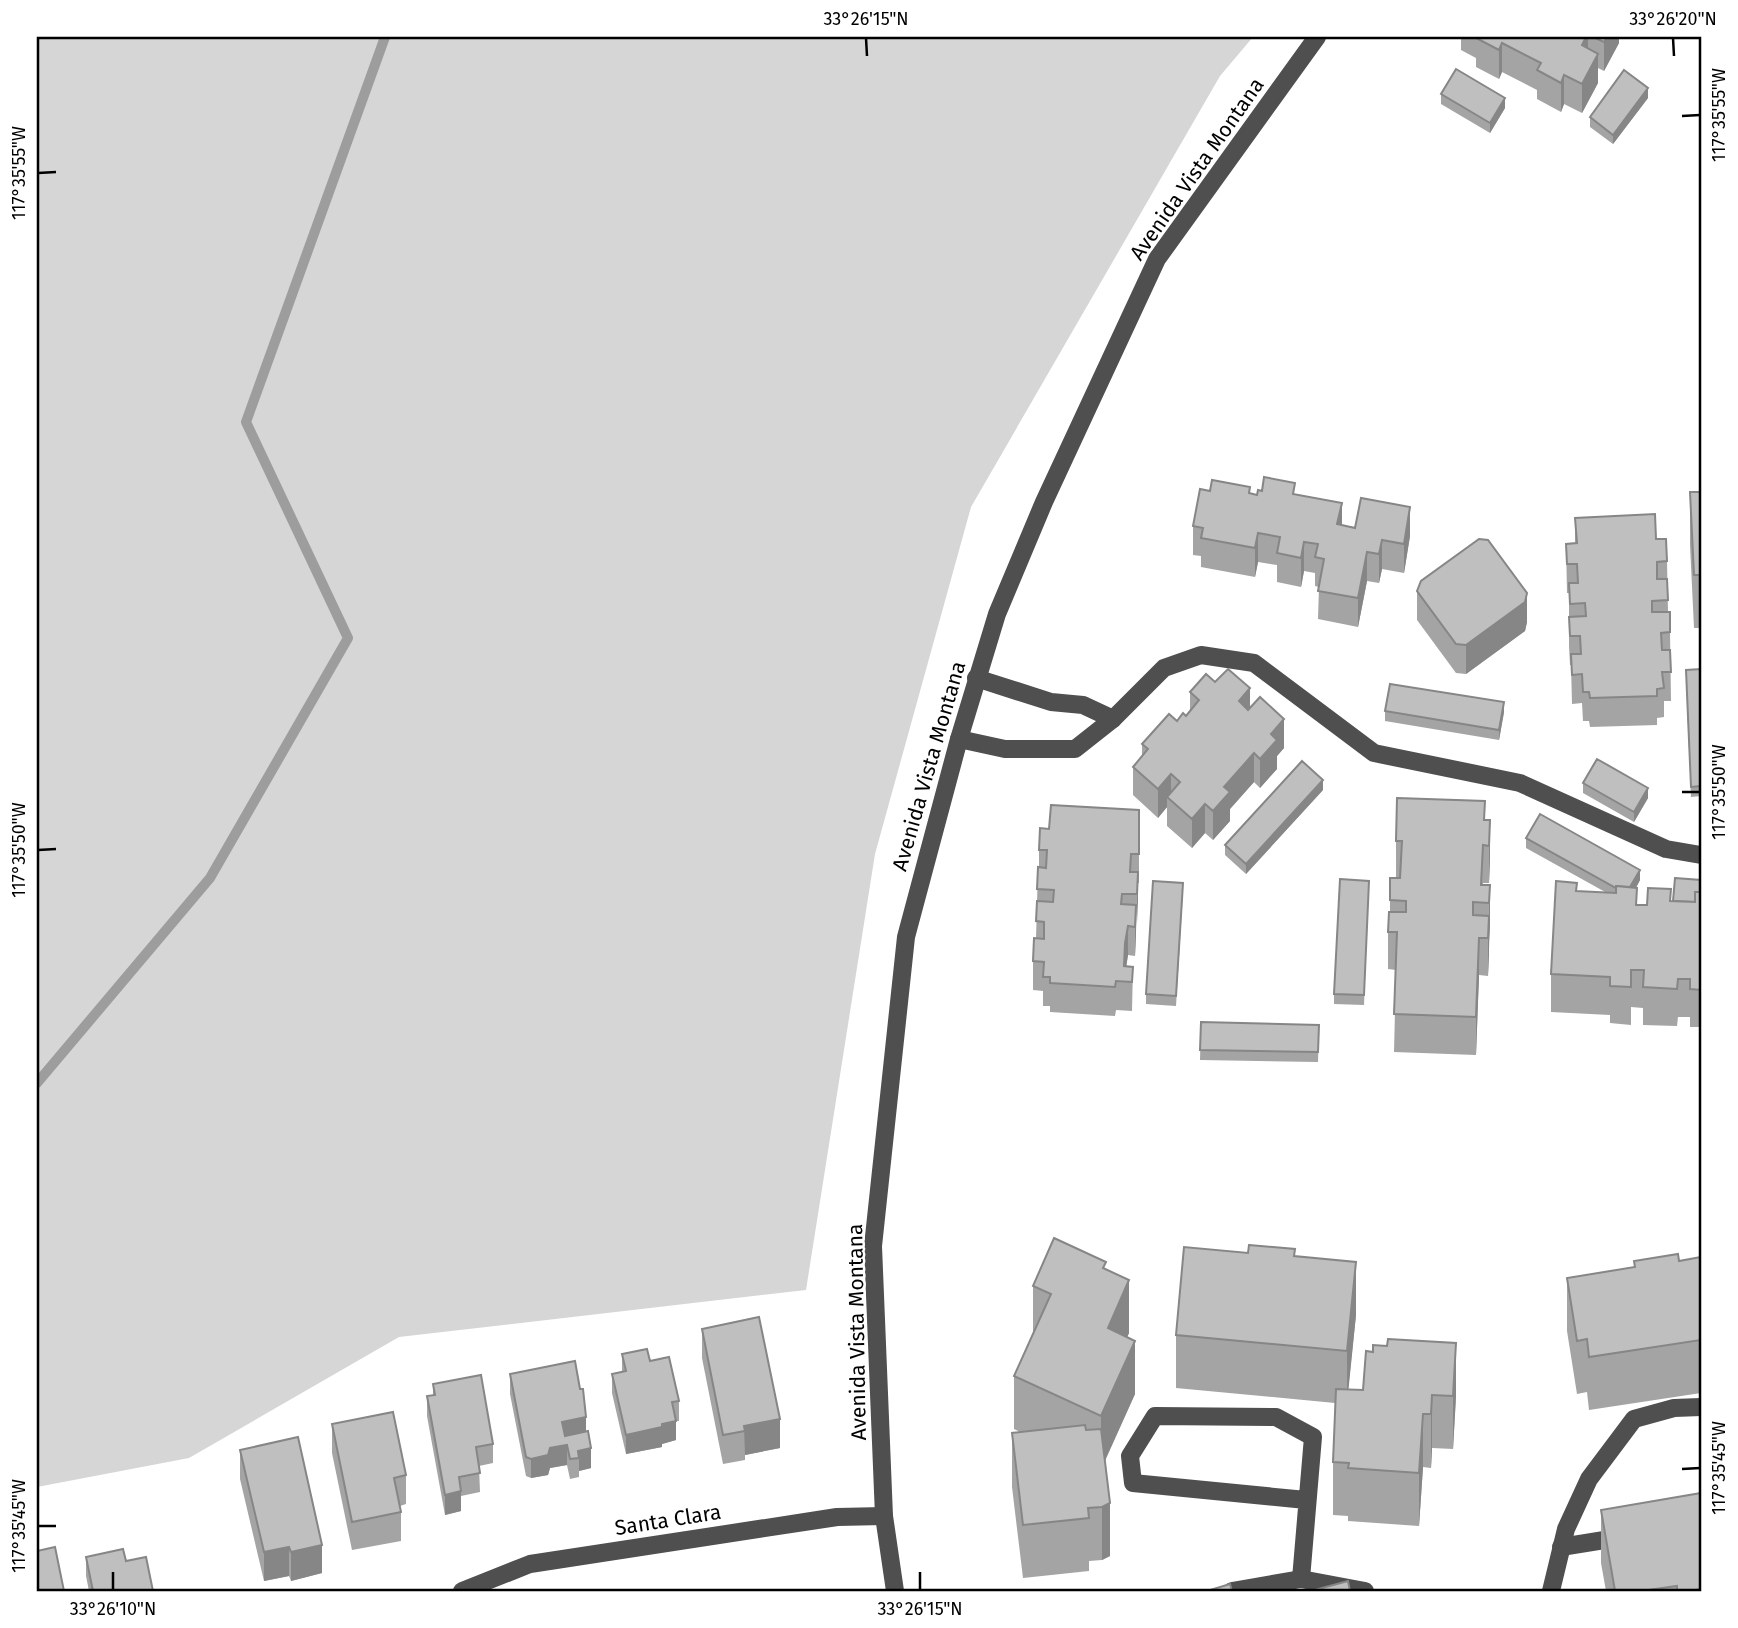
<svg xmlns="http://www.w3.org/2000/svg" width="1738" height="1628" font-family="'Fira Sans',sans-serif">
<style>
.green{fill:#d6d6d6}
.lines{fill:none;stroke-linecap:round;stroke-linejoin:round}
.stream{stroke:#9d9d9d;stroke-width:10}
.minor{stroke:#4f4f4f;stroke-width:18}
.wall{fill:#a4a4a4}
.shaded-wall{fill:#868686}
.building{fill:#bfbfbf;stroke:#868686;stroke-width:2}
.ticks{fill:none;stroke:#000;stroke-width:2.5}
.labels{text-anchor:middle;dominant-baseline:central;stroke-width:5;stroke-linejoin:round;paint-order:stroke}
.street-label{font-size:21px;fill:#000;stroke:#fff}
.neatline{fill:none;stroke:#000;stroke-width:2.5}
.ticks-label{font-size:18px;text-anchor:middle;fill:#000}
</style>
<rect width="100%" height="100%" fill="#fff"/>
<polygon class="green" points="37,37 1253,37 1220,76 971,507 875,854 806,1290 399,1337 189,1458 37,1487"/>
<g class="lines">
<polyline class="stream" points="37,1083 210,878 348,638 246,422 385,37"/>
<g class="minor">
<polyline points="976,678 1051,702 1083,705 1113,719"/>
<polyline points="959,739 1005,749 1075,749 1113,719 1164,668 1201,655 1254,663 1374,753 1520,783 1666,849 1701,855"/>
<polyline points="1561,1547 1623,1537"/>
<polyline points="1301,1579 1313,1437 1276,1417 1155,1416 1130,1456 1133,1483 1306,1500"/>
<polyline points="462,1591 530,1564 837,1517 884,1516"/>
<polyline points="895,1591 884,1516 873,1246 906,937 959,739 997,614 1044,502 1157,259 1317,37"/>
<polyline points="1232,1591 1301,1579 1365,1591"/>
<polyline points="1551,1591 1566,1529 1589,1479 1634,1419 1674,1408 1701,1407"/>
</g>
</g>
<g class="wall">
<polygon points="1461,37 1619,37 1619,43 1604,71 1598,68 1598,83 1582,113 1564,104 1561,112 1537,99 1537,90 1502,72 1499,79 1476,67 1476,58 1461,50"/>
<polygon points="1441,94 1505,108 1490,133 1441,104"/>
<polygon points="1648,98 1613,144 1590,127 1590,117"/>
<polygon points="1210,491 1257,495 1295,494 1342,525 1410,536 1404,573 1382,569 1379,583 1367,581 1358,627 1318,619 1319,587 1315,586 1315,573 1304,571 1301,587 1277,582 1277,565 1258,562 1255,577 1201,567 1201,556 1193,555 1193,526"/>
<polygon points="1690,492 1701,492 1701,628 1694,628 1690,545"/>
<polygon points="1575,518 1656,539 1667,561 1668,612 1670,632 1671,701 1664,701 1664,717 1657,718 1657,725 1590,727 1589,721 1583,721 1582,703 1572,704 1571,665 1570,665 1569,646 1569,593 1567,593 1566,544 1575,543"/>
<polygon points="1417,591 1527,622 1525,631 1466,674 1456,673 1417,620"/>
<polygon points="1701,669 1701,796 1691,797 1686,680"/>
<polygon points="1215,682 1250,707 1284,748 1277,756 1277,769 1260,788 1254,782 1230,809 1230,821 1213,840 1205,833 1192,848 1167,826 1167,807 1158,818 1133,795 1133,767 1142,756 1142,744 1177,721 1186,716 1190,711 1190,692"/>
<polygon points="1385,711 1504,712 1499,740 1385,721"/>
<polygon points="1583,783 1648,798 1634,822 1583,793"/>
<polygon points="1323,790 1246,874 1225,855 1225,845"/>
<polygon points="1139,810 1139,883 1138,883 1135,956 1128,955 1126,966 1133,967 1132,1011 1116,1010 1115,1016 1050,1012 1050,1006 1043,1006 1043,991 1033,990 1033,961 1036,939 1038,867 1039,867 1039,850 1049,829"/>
<polygon points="1485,820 1490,820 1490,858 1489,883 1483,883 1483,885 1490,885 1490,923 1488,976 1479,975 1476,1055 1394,1052 1396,970 1388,969 1388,932 1390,912 1390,878 1396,878 1396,841"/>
<polygon points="1526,838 1640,880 1636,888 1637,905 1647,905 1673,901 1701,880 1701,1027 1690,1027 1690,1017 1678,1017 1677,1026 1643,1025 1643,1008 1631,1007 1631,1025 1610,1023 1610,1015 1551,1012 1551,974 1607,893 1526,848"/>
<polygon points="1369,881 1364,1005 1334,1004 1334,994"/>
<polygon points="1183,893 1176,1006 1146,1004 1146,994"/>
<polygon points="1201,1022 1319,1025 1318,1062 1200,1060"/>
<polygon points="1248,1253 1295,1257 1356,1315 1348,1390 1456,1396 1453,1449 1432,1448 1431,1468 1423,1467 1419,1526 1348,1521 1348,1516 1333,1515 1333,1462 1335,1403 1176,1388 1176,1335"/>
<polygon points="1701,1257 1701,1393 1589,1410 1587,1392 1577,1394 1567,1331 1567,1278 1634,1268 1634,1261 1679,1261"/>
<polygon points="1106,1269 1129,1333 1127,1337 1135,1394 1105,1461 1110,1556 1102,1560 1089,1561 1089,1571 1023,1578 1012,1487 1012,1433 1020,1432 1014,1429 1014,1376 1033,1333 1033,1286"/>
<polygon points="702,1329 780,1448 745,1455 745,1460 723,1464 702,1358"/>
<polygon points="622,1354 650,1361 679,1401 679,1421 676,1421 676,1440 662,1444 662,1447 626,1454 612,1393 612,1374 622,1372"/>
<polygon points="510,1374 586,1431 591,1468 579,1471 579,1477 570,1479 567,1465 550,1468 548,1475 531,1478 526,1476 510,1394"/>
<polygon points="433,1384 493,1444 493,1463 479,1466 480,1492 461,1496 461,1511 445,1515 427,1416 427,1396 433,1395"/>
<polygon points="332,1424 406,1475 406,1504 400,1506 401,1512 401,1541 352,1550 332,1453"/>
<polygon points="240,1450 322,1573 291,1581 289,1576 264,1581 240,1479"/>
<polygon points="1701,1493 1701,1591 1606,1591 1601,1563 1601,1510"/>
<polygon points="86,1557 126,1561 153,1591 89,1591 86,1576"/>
</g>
<g class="shaded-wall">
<polygon points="1586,37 1588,37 1588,63 1582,45"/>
<polygon points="1607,37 1619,37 1619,43 1604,71 1604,42"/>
<polygon points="1502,43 1502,72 1499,79 1499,50"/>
<polygon points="1598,54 1598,83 1582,113 1582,84"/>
<polygon points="1564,75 1564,104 1561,112 1561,83"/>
<polygon points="1648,88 1648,98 1613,144 1613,135"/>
<polygon points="1505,98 1505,108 1490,133 1490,123"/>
<polygon points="1342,503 1342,532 1337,524"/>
<polygon points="1410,507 1410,536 1404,573 1404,544"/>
<polygon points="1258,533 1258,562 1255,577 1255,548"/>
<polygon points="1382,540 1382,569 1379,583 1379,554"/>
<polygon points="1304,542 1304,571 1301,587 1301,558"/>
<polygon points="1367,552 1367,581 1358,627 1358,598"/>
<polygon points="1527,593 1527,622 1525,631 1466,674 1466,645"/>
<polygon points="1250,688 1250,717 1239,701"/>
<polygon points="1504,702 1504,712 1499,740 1499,730"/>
<polygon points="1284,719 1284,748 1277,756 1277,769 1260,788 1260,759 1271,734"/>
<polygon points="1254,753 1254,782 1230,809 1230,821 1213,840 1213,811 1224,787"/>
<polygon points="1171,774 1171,800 1167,797 1167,807 1158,818 1158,789"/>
<polygon points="1323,780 1323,790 1246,874 1246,864"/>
<polygon points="1648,788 1648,798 1634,822 1634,812"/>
<polygon points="1205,804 1205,833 1192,848 1192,819"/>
<polygon points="1490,820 1490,858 1489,883 1489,846"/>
<polygon points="1640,870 1640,880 1627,904 1627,894"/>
<polygon points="1138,872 1138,901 1137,923 1137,894"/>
<polygon points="1490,885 1490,923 1489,941 1489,903"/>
<polygon points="1136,905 1136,934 1135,956 1135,927"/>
<polygon points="1489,916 1489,954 1488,976 1488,938"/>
<polygon points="1128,926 1128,955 1124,982 1125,943"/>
<polygon points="1479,938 1479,975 1476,1055 1476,1017"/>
<polygon points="1356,1262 1356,1315 1347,1404 1347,1351"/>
<polygon points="1129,1280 1129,1333 1108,1381 1108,1328"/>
<polygon points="1135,1341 1135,1394 1101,1469 1101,1416"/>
<polygon points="1456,1343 1456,1396 1453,1449 1453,1396"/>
<polygon points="1432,1395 1432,1448 1431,1468 1431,1414"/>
<polygon points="1423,1414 1423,1467 1419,1526 1419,1473"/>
<polygon points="586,1417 586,1436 562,1441 562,1422"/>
<polygon points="780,1419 780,1448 745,1455 744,1426"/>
<polygon points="676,1421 676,1440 662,1444 662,1447 626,1454 626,1435"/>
<polygon points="567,1445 567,1465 550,1468 548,1475 531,1478 531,1459 550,1448"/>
<polygon points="591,1448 591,1468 579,1471 579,1458 578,1451"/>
<polygon points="461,1491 461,1511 445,1515 445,1495"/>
<polygon points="1110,1503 1110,1556 1102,1560 1102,1507"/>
<polygon points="322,1545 322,1573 291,1581 291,1552"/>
<polygon points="289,1547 289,1576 264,1581 264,1552"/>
</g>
<g class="building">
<polygon points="1477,37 1586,37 1582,45 1598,54 1582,84 1564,75 1561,83 1537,70 1541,63 1502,43 1499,50 1476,38"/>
<polygon points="1593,37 1607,37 1604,42"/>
<polygon points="1456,69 1505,98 1490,123 1441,94"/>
<polygon points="1624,70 1648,88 1613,135 1590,117"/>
<polygon points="1264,477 1295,483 1293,494 1342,503 1337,524 1355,528 1361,498 1410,507 1404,544 1382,540 1379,554 1367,552 1358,598 1318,591 1324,559 1315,557 1318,544 1304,542 1301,558 1277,553 1280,537 1258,533 1255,548 1201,538 1203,528 1193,526 1200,489 1210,491 1212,480 1250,487 1249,493 1257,495 1258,490 1262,491"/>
<polygon points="1690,492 1701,492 1701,575 1694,575"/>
<polygon points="1655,514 1656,539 1666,539 1667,561 1657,562 1657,579 1667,579 1668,600 1652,601 1652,612 1670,612 1670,632 1661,633 1662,650 1670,650 1671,672 1662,672 1664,688 1657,689 1657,696 1590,698 1589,692 1583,692 1582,674 1572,675 1571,654 1581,654 1580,636 1570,636 1569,617 1586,616 1585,603 1570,604 1569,583 1578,583 1577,564 1567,564 1566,544 1577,543 1575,518"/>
<polygon points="1479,539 1488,540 1527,593 1525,602 1466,645 1456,644 1417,591 1421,581"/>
<polygon points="1228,669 1250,688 1239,701 1248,710 1260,697 1284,719 1271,734 1277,740 1260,759 1254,753 1224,787 1230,792 1213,811 1205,804 1192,819 1167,797 1180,782 1171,774 1158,789 1133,767 1148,749 1142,744 1169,714 1177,721 1183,713 1186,716 1199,700 1190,692 1206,674 1215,682"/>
<polygon points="1701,669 1701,786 1691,787 1686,670"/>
<polygon points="1390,684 1504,702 1499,730 1385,711"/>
<polygon points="1597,759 1648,788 1634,812 1583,783"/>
<polygon points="1302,761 1323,780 1246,864 1225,845"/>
<polygon points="1397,798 1485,801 1484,820 1490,820 1489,846 1483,845 1481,885 1490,885 1489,903 1473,902 1473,915 1489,916 1488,938 1479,938 1476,1017 1394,1014 1397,932 1388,932 1389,912 1406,912 1406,901 1390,900 1390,878 1400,878 1402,841 1396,841"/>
<polygon points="1051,805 1139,810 1139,854 1131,854 1130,872 1138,872 1137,894 1122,894 1121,904 1136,905 1135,927 1128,926 1125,943 1124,966 1133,967 1132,982 1116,981 1115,987 1050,983 1050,977 1043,977 1044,962 1033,961 1034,938 1044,939 1044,922 1036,921 1037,901 1053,902 1054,890 1037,889 1038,867 1046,868 1047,850 1039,850 1040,828 1049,829"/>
<polygon points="1540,814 1640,870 1630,887 1616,886 1616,888 1526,838"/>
<polygon points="1675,878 1701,880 1701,892 1695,892 1695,902 1673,901"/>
<polygon points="1340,879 1369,881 1364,995 1334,994"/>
<polygon points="1153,881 1183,883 1176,996 1146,994"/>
<polygon points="1556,881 1577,883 1576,891 1616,893 1616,886 1637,888 1636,905 1647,905 1648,888 1671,889 1670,901 1695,902 1695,892 1701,892 1701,990 1690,989 1690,979 1678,979 1677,989 1643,987 1644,970 1631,970 1631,987 1610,986 1610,977 1551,974"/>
<polygon points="1201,1022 1319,1025 1318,1052 1200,1050"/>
<polygon points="1054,1238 1106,1262 1103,1268 1129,1280 1108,1328 1135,1341 1101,1416 1014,1376 1051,1294 1033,1286"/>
<polygon points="1249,1245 1295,1249 1294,1256 1356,1262 1347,1351 1176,1335 1184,1247 1248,1253"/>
<polygon points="1678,1254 1679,1261 1701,1257 1701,1340 1589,1357 1587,1339 1577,1341 1567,1278 1635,1267 1634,1261"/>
<polygon points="759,1317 780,1419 744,1426 745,1431 723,1435 702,1329"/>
<polygon points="1388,1339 1456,1343 1453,1396 1432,1395 1431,1414 1423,1414 1419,1473 1348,1468 1349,1463 1333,1462 1336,1389 1363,1390 1366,1351 1373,1352 1373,1345 1387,1346"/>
<polygon points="647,1349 650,1361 669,1357 679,1401 672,1402 676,1421 662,1424 662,1427 626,1435 612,1374 626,1371 622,1354"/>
<polygon points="575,1361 580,1389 583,1389 586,1417 562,1422 565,1436 588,1431 591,1448 578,1451 579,1458 570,1459 567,1445 550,1448 548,1455 531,1459 526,1457 510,1374"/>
<polygon points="481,1375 493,1444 476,1447 480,1473 459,1477 461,1491 445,1495 427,1396 435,1395 433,1384"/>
<polygon points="393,1412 406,1475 394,1478 401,1512 352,1522 332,1424"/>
<polygon points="1085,1425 1086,1430 1101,1429 1110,1503 1102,1507 1088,1508 1089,1518 1023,1525 1012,1433"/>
<polygon points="298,1437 322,1545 291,1552 289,1547 264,1552 240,1450"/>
<polygon points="1701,1493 1701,1589 1690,1591 1677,1591 1677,1586 1641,1591 1615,1591 1601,1510"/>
<polygon points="55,1547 64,1591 37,1591 37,1551"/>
<polygon points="123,1549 126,1561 146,1557 153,1591 93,1591 86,1557"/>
<polygon points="1348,1581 1350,1591 1311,1591"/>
<polygon points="1230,1584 1232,1591 1207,1591"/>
</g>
<path class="ticks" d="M866 38 867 56M1673 38 1674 56M1682 116 1700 115M38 173 56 172M1682 792H1700M38 850 56 849M1682 1469 1700 1468M38 1526H56M113 1572V1590M920 1572V1590"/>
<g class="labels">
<g class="street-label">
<text transform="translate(1197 169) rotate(-55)">Avenida Vista Montana</text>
<text transform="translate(929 766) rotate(-74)">Avenida Vista Montana</text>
<text transform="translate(857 1332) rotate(-91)">Avenida Vista Montana</text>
<text transform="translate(668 1520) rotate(-9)">Santa Clara</text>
</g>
</g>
<rect width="1738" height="1628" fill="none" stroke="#ffffff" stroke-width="77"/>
<rect x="38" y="38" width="1662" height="1552" class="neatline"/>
<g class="ticks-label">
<text x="866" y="25">33°26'15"N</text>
<text x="1673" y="25">33°26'20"N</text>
<text transform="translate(1719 115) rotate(-90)" y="6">117°35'55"W</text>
<text transform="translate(19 173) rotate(-90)" y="6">117°35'55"W</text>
<text transform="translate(1719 792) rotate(-90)" y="6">117°35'50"W</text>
<text transform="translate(19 850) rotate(-90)" y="6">117°35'50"W</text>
<text transform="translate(1719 1468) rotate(-90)" y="6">117°35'45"W</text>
<text transform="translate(19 1526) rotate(-90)" y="6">117°35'45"W</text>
<text x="113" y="1615">33°26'10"N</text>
<text x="920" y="1615">33°26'15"N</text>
</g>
</svg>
